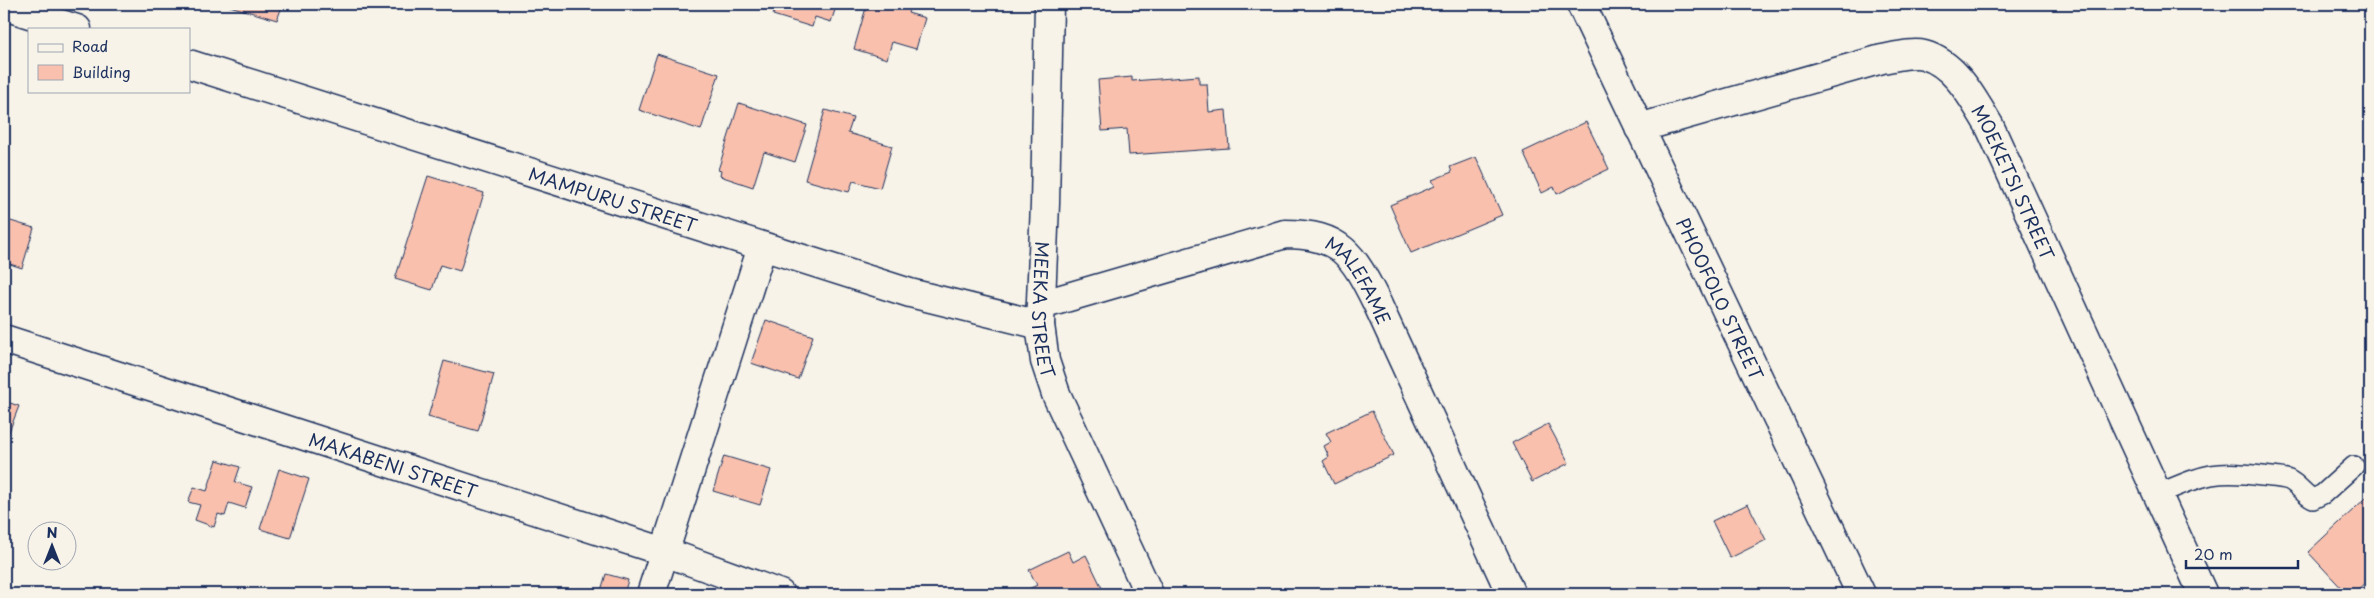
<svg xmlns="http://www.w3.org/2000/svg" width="2374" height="598" font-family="'Playpen Sans',sans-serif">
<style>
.building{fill:#f9c1ad;stroke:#1b2f5e}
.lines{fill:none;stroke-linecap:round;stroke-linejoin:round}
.lane-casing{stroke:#1b2f5e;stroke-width:22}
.street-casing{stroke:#1b2f5e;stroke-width:31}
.lane{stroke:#f7f3e8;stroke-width:19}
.street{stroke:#f7f3e8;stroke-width:28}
.labels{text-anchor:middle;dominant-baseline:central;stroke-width:4;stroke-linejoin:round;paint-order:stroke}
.street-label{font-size:18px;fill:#1b2f5e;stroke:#f7f3e8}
</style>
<rect width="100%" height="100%" fill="#f7f3e8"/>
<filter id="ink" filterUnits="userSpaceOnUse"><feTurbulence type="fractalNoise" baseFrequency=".02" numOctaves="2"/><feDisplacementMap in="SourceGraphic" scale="10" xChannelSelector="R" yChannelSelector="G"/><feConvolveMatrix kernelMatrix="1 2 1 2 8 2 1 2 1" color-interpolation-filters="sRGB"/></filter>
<g filter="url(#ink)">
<g class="building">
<polygon points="223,4 283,4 277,20"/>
<polygon points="777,4 837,4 831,22 815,17 812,27 773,15"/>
<polygon points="867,4 886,7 887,4 900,4 910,7 908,13 925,18 916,49 892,42 887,59 854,49"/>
<polygon points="657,54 719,74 701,130 639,110"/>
<polygon points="1199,76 1199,84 1207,84 1209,112 1226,110 1229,148 1129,155 1127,129 1102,131 1098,80 1132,77 1132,81"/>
<polygon points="739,103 807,125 795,162 764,152 753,187 720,176 721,171 718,170"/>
<polygon points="825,110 853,118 848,133 892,146 880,188 853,181 849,192 805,180"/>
<polygon points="1586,122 1609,169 1557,194 1554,187 1542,193 1523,152"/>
<polygon points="1476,157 1502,215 1411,253 1390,205 1435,186 1432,180 1452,172 1450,167"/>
<polygon points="428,176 484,193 460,271 440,265 432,290 395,279"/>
<polygon points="4,219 34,228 22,268 4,262"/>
<polygon points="766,320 813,336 798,379 751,363"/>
<polygon points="444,361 494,374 478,431 428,417"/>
<polygon points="4,401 19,406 4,445"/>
<polygon points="1372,411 1394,455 1334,484 1323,461 1329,457 1324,446 1331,442 1326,433"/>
<polygon points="1548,424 1569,463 1532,482 1512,443"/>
<polygon points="724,456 771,470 760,505 713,491"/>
<polygon points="217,460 240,467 235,482 252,487 245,508 229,503 225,516 218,514 214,527 195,520 200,505 188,502 194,487 207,491"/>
<polygon points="279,469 309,479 290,538 260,529"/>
<polygon points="2370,494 2370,578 2353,594 2347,594 2308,552"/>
<polygon points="1748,504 1766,540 1730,558 1712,521"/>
<polygon points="1068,551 1073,562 1086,555 1102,588 1089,594 1029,594 1027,590 1037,585 1029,570"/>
<polygon points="606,574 628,580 624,594 600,594"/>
</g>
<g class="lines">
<g class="lane-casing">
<path id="lane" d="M2158 494C2202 476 2213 469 2262 476 2270 477 2281 477 2289 480 2299 485 2303 494 2313 499L2323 494 2354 466"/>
</g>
<g class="street-casing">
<g id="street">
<path id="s1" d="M1049 4 1045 204 1040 325 1045 361 1056 394 1149 594"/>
<path id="s2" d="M1581 4 1861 594"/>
<polyline points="4,6 77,29"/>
<path id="s3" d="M189 64 910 293 1040 325"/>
<path id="s4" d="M1639 128 1882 59C1894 57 1913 52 1924 55 1956 64 1973 99 1989 125L2203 594"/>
<path id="s5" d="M1041 305 1285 234C1341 234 1353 255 1376 301L1511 594"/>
<path id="s6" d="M4 339 665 552 780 594"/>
<polyline points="651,594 762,247"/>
</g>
</g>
<use href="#lane" class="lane"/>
<use href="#street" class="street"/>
</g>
</g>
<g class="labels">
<g class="street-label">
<text stroke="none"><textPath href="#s4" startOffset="455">MOEKETSI STREET</textPath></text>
<text stroke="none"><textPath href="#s3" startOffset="445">MAMPURU STREET</textPath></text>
<text stroke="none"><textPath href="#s5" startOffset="349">MALEFAME</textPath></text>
<text stroke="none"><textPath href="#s2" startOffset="326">PHOOFOLO STREET</textPath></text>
<text stroke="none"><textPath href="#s1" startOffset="306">MEEKA STREET</textPath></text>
<text stroke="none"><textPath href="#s6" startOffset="409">MAKABENI STREET</textPath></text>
</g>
</g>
<rect width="2374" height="598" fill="none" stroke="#f7f3e8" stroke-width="20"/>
<rect x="10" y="10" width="2354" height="578" fill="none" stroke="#1b2f5e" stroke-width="2" filter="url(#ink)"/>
<rect x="28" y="28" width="162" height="65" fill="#f7f3e8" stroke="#9fa5b1"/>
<rect x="38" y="44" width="25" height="8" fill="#f7f3e8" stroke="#9fa5b1"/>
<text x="72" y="52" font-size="15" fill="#1b2f5e">Road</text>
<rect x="38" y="65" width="25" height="15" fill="#f9c1ad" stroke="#9fa5b1"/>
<text x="72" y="78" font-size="15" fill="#1b2f5e">Building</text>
<g transform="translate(52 546)"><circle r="24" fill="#f7f3e8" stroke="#9fa5b1"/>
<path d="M0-4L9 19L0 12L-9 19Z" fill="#1b2f5e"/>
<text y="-8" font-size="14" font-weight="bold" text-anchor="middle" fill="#1b2f5e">N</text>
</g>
<path d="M2186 560v8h112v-8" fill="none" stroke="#1b2f5e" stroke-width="2.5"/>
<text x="2194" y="560" font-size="15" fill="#1b2f5e" stroke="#f7f3e8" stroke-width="4" paint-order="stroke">20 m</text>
</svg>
